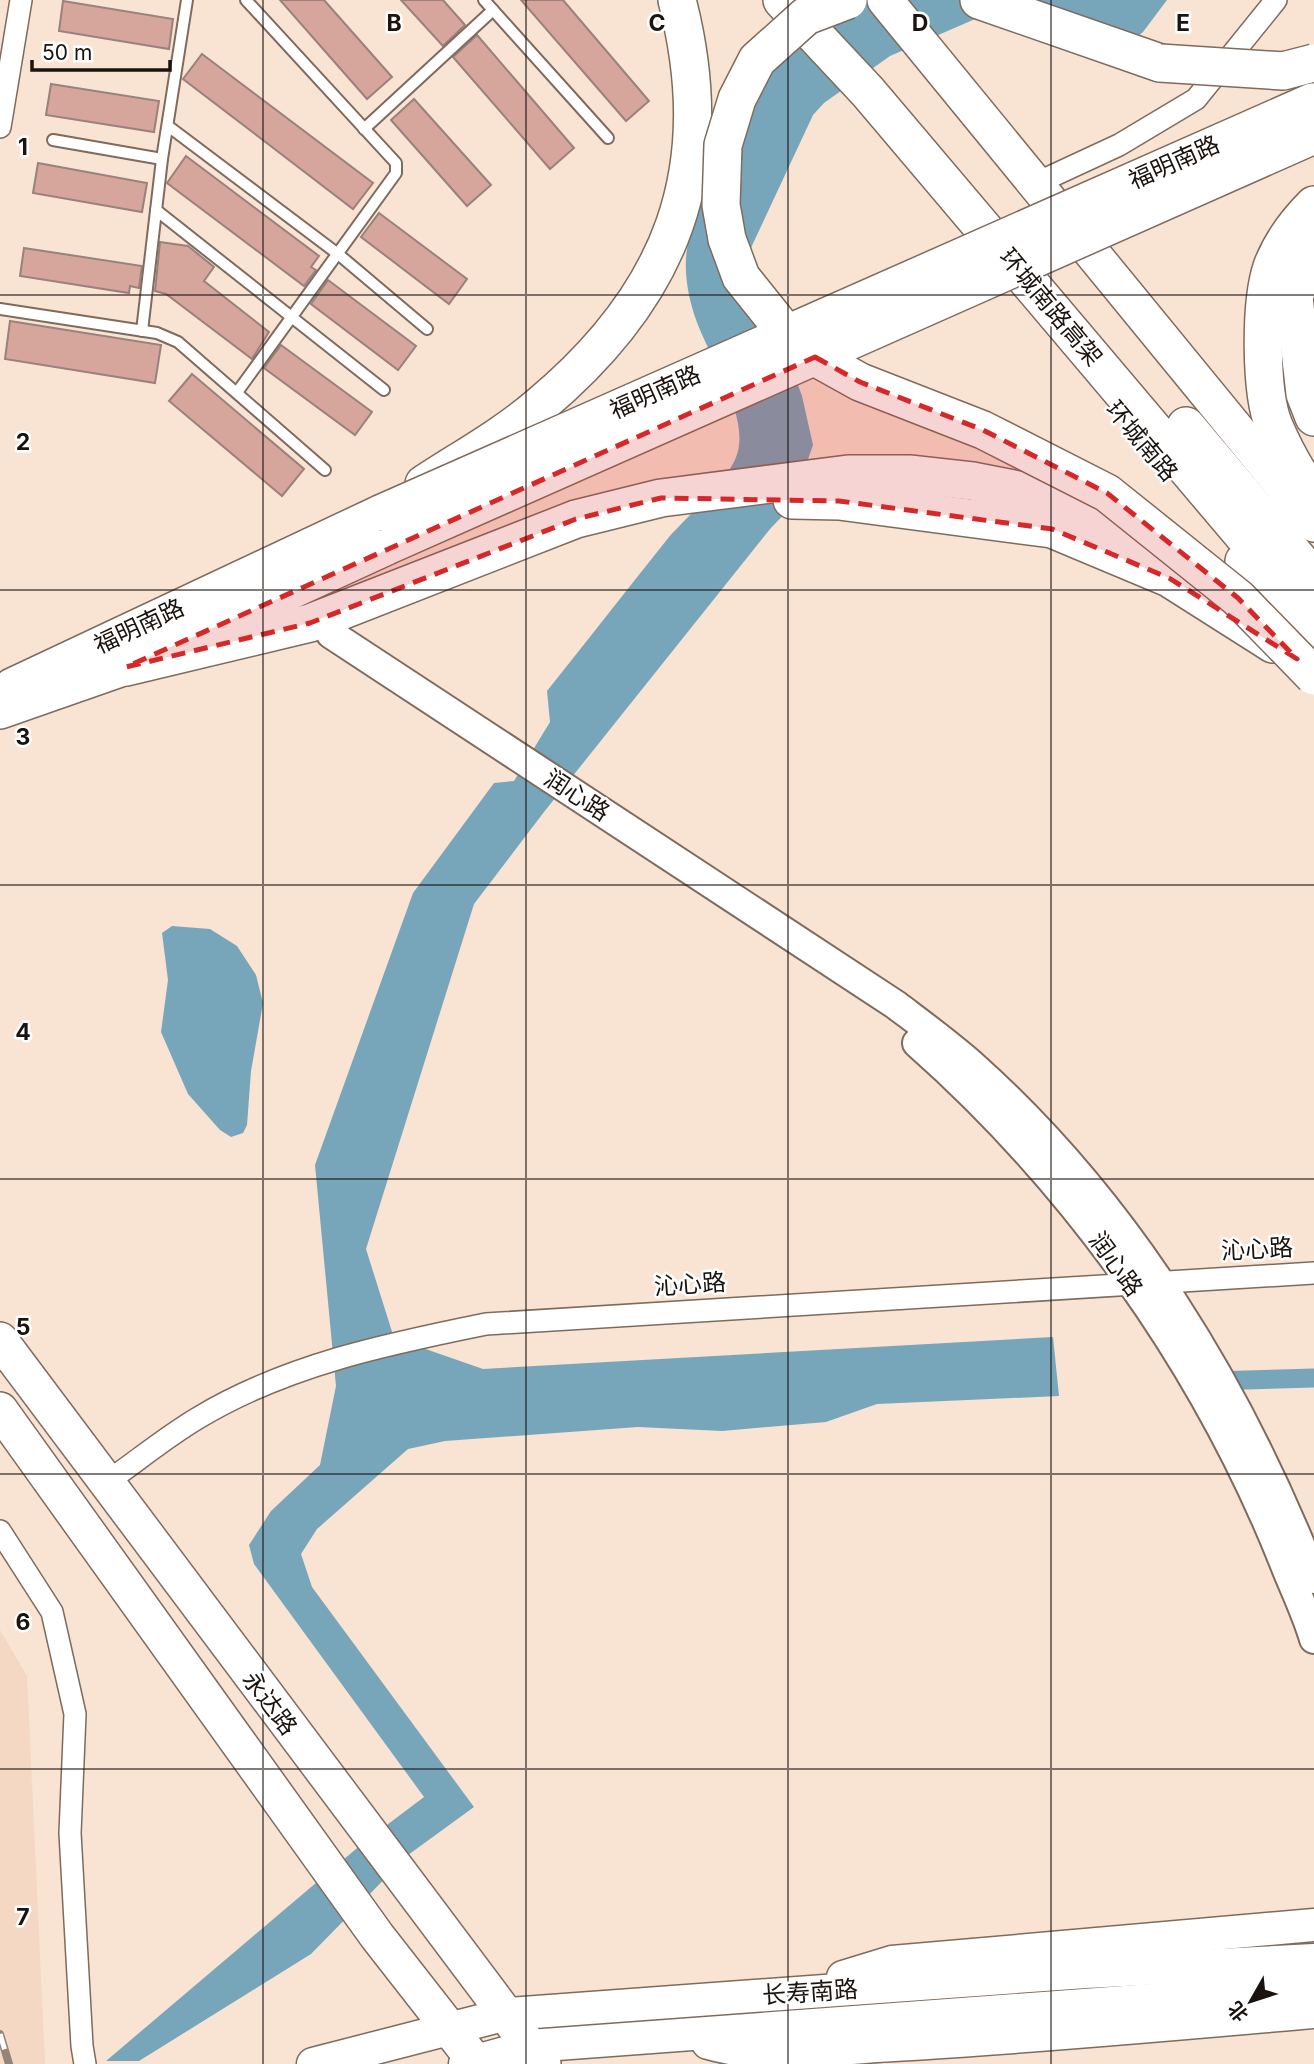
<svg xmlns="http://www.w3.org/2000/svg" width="1314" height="2064" font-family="Inter,'Noto Sans SC',sans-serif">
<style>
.built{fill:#f4d8c3}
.water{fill:#77a6bb}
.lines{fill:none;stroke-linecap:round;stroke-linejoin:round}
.canal{stroke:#77a6bb;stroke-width:19}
.building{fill:#d6a59c;stroke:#9a817c;stroke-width:2}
.service-casing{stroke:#7e6b5d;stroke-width:14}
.minor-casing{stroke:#7e6b5d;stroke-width:24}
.tertiary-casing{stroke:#7e6b5d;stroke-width:32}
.secondary-casing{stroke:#7e6b5d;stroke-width:35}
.primary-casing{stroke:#7e6b5d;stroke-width:38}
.trunk-casing{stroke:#7e6b5d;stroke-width:40}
.service{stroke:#fff;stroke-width:10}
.minor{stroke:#fff;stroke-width:21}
.tertiary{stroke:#fff;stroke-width:28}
.secondary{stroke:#fff;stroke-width:32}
.primary{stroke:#fff;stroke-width:35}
.trunk{stroke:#fff;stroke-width:37}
.rail-casing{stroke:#938378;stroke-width:8}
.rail{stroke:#fff;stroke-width:5;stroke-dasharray:16;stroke-linecap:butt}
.primary-bridge-casing{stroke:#7e6b5d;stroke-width:38;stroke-linecap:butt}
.trunk-bridge-casing{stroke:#7e6b5d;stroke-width:40;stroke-linecap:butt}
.primary-bridge{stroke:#fff;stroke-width:35}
.trunk-bridge{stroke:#fff;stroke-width:37}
.marked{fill:#d62828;fill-opacity:0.2;stroke:#d62828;stroke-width:5;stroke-dasharray:14 9;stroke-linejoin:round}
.grid{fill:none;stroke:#1a130e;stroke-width:2;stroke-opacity:0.55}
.labels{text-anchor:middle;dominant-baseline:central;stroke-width:5;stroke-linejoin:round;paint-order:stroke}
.street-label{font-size:24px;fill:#1a130e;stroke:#fff}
.grid-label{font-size:23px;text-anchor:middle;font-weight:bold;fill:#1a130e;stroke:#fff;stroke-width:5;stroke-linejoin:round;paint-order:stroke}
</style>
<rect width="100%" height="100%" fill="#f9e3d3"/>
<polygon class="built" points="0,1630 27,1676 45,2064 0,2064"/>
<g class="water">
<path d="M874 0H1167L1143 32 1126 46 982 16 890 56 824 103 813 115 749 252 802 396 813 445 792 506 770 529 544 812 474 904 366 1249 394 1338 483 1369 1053 1337 1059 1396 877 1404 826 1422 722 1431 638 1427 445 1441 408 1449 317 1529 301 1554 312 1587 474 1807 408 1855 311 1954 139 2061H106L363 1843 424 1797 254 1564 249 1545 271 1511 320 1465 336 1386 315 1165 413 893 494 783 514 781 550 722 547 691C588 640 628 588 669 537 689 514 731 480 738 451 748 408 703 350 692 307 687 289 684 268 687 249 697 192 745 92 789 54 814 32 844 16 874 0Z"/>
<polygon points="172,926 210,929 237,946 256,975 263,1003 251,1071 247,1125 243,1133 231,1137 220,1130 188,1094 161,1032 168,980 162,933"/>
</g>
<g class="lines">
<polyline class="canal" points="1212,1381 1314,1378"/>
</g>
<g class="building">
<polygon points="280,0 324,0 392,77 367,99"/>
<polygon points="401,0 443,0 465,25 443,46"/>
<polygon points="521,0 563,0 649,101 626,121"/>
<polygon points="63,1 173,19 169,49 59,31"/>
<polygon points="477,35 574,148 550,169 453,57"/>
<polygon points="202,54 373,183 353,209 183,79"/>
<polygon points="51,84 159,101 154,132 46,115"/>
<polygon points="414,99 491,185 467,206 391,120"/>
<polygon points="186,156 319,256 311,267 316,270 304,286 167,183"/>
<polygon points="38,163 147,183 142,212 33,193"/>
<polygon points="379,213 467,279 449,304 361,237"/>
<polygon points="160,242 188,246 214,267 204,281 269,332 252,359 166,294 155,291"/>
<polygon points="24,248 142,266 139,288 130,286 129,293 20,276"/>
<polygon points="328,280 416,346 398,370 311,304"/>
<polygon points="10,321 161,345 155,383 5,359"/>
<polygon points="281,345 372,412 355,435 264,368"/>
<polygon points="192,374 304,469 282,496 169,401"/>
</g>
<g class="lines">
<g class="service-casing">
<g id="service">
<polyline points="484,0 608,138"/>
<polyline points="168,126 338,254 427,329"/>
<polyline points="364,129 493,10"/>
<polyline points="53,140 162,159"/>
<polyline points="156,210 384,390"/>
<polyline points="0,309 157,333 178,342 325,470"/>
<polyline points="142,331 162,159 187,0"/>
<polyline points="238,391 396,173 396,163 246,0"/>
</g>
</g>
<g class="minor-casing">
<g id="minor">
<polyline points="0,127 21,0"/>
<polyline points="1037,183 1119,145 1196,99 1276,0"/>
<path d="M107 1482C137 1461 166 1437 198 1418 286 1365 387 1344 486 1324L1314 1273"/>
<polyline points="0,1531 52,1612 75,1714 70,1833 82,2046 85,2064"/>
</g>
</g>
<g class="tertiary-casing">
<g id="tertiary">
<path d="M331 634 896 1005C921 1024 947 1043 971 1064 1126 1202 1239 1387 1314 1579"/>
<path d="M917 1043C1075 1183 1204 1363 1283 1560 1293 1586 1306 1612 1314 1639"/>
</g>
</g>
<g class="secondary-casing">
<g id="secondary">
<polyline points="843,1977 892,1962 1314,1925"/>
<path d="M708 2043C767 2060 833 2048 894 2045 1034 2037 1174 2024 1314 2012"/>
<polyline points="313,2064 507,2014 1085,1972 1314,1960"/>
<polyline points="465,2064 530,2046 1314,1988"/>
</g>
</g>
<g class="primary-casing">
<g id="primary">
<polyline points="885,0 1314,524"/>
<polyline points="1243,561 1314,652"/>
<polyline points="12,686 380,513"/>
<polyline points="0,711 126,667 387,547"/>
<polyline points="0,1340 543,2064"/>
<polyline points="0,1410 377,1936 477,2064"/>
</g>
</g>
<g class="trunk-casing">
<g id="trunk">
<polyline points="782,0 868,92 1314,619"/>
<polyline points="979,0 1160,63"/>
<path d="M1314 205C1296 223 1281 243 1272 267 1260 302 1260 392 1274 426 1284 449 1299 477 1314 496"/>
<polyline points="1314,240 1294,297 1305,394 1314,417"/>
<polyline points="1186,426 1314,578"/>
<path d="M424 484C462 459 504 436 539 406 672 295 721 170 677 0"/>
<polyline points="792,500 839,501 1052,529 1169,578 1273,644"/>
<polyline points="126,667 310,623 576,519 661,498 848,474 909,474 972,481 1049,496 1169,554"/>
</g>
</g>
<use href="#service" class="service"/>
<use href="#minor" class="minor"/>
<use href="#tertiary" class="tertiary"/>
<use href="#secondary" class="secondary"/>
<use href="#primary" class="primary"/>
<use href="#trunk" class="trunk"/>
<g class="rail-casing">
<polyline id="rail" points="0,2034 9,2064"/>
</g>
<use href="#rail" class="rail"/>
<g class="primary-bridge-casing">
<g id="primary-bridge">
<polyline points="380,513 1312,101"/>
<polyline points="387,547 1314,136"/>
</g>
</g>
<g class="trunk-bridge-casing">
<g id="trunk-bridge">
<polyline points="848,0 806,16 757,60 737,99 723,145 721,205 727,239 741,277 797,347 860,382 983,430 1107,493 1238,598 1314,676"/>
<polyline points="1160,63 1283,71 1314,63"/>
</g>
</g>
<use href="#primary-bridge" class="primary-bridge"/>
<use href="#trunk-bridge" class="trunk-bridge"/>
</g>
<path class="marked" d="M815 357 860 382 983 430 1107 493 1238 598 1297 659 1169 578 1052 529 839 501 661 498 576 519 310 623 126 667Z"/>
<path class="grid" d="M263 0V2064M526 0V2064M788 0V2064M1051 0V2064M0 295H1314M0 590H1314M0 885H1314M0 1179H1314M0 1474H1314M0 1769H1314"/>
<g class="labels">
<g class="street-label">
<text transform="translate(1174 162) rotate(-24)">福明南路</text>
<text transform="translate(1051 307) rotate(50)">环城南路高架</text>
<text transform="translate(655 392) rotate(-24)">福明南路</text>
<text transform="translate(1142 441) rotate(50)">环城南路</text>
<text transform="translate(139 626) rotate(-25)">福明南路</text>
<text transform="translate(577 795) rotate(33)">润心路</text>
<text transform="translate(1257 1249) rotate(-3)">沁心路</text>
<text transform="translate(1116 1264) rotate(54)">润心路</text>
<text transform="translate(690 1284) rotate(-4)">沁心路</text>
<text transform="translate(270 1703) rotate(53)">永达路</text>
<text transform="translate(810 1992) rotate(-4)">长寿南路</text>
</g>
</g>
<g class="grid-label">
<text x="394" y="31">B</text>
<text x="657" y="31">C</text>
<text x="920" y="31">D</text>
<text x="1183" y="31">E</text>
<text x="23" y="155">1</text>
<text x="23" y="450">2</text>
<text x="23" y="745">3</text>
<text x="23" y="1040">4</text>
<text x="23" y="1335">5</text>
<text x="23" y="1630">6</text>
<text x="23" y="1925">7</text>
</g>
<g transform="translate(1251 2001) rotate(231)" stroke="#ffffff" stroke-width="5" paint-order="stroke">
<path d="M0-5L12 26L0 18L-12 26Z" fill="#1a130e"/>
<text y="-10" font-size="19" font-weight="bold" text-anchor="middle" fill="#1a130e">北</text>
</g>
<path d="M32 60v10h138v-10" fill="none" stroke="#1a130e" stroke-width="3.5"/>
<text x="42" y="60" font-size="21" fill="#1a130e" stroke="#ffffff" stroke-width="5" paint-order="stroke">50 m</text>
</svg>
